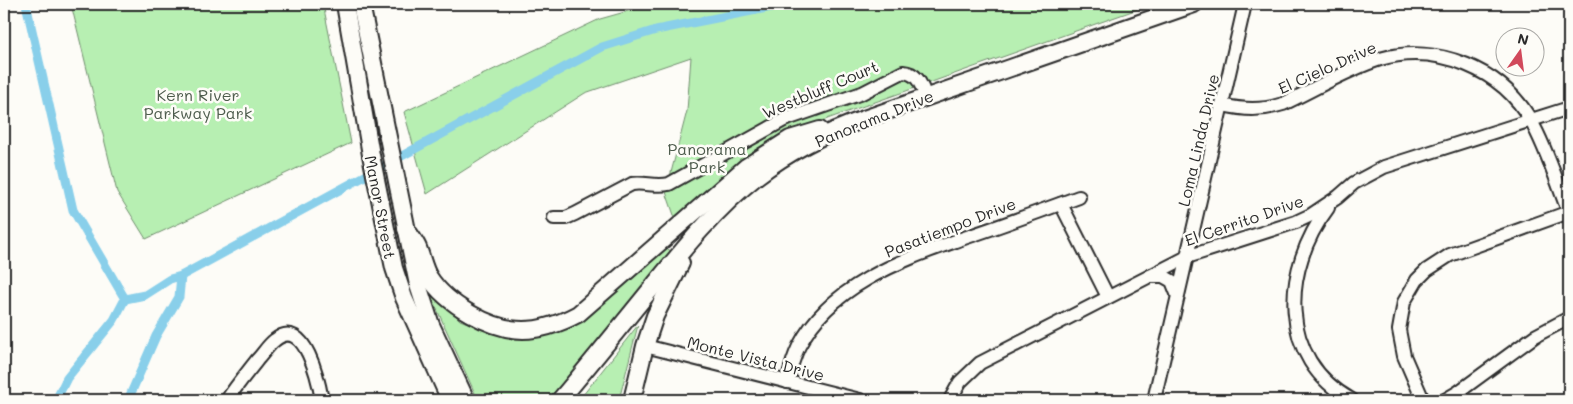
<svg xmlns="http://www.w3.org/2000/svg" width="1573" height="404" font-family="Mali,sans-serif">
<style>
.green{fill:#b7efb2;stroke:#718d6e}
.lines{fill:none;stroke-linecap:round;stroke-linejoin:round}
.canal{stroke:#89cfea;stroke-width:9}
.minor-casing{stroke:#2b2b2b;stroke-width:16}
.major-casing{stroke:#2b2b2b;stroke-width:20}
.minor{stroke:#fdfcf7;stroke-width:12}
.major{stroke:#fdfcf7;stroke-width:16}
.labels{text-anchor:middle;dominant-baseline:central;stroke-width:5;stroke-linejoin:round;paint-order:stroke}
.street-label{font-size:16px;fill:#2b2b2b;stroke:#fdfcf7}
.park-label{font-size:16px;fill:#4e5c4d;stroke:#fdfcf7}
</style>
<rect width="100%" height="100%" fill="#fdfcf7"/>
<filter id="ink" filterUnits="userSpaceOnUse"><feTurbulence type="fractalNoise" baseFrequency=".02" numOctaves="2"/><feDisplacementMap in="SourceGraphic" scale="10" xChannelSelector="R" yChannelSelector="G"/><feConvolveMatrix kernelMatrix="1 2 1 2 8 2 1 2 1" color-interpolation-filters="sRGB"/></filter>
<g filter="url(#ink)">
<g class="green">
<polygon points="71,4 323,4 351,143 146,239 117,192"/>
<polygon points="653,4 1152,4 830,118 785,136 758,151 675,218 666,192 687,111 691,57 585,93 427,194 404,112 600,19"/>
<polygon points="664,246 672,252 549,400 478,400 430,294 438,298 460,320 501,336 537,337"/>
<polygon points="638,325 619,400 579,400"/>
</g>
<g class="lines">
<g class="canal">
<polyline points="26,4 73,210 125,299"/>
<polyline points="125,299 145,295 170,279 181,276 602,47 656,30 787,4"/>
<polyline points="56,400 67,378 114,320 125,299"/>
<polyline points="128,400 156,336 179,297 181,276"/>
</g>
<g class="minor-casing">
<g id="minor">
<path d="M1222 105C1244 110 1261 111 1283 104 1313 90 1348 69 1380 59 1437 43 1502 69 1531 121 1547 149 1557 183 1569 213"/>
<polyline points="1061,204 1108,297"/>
<path d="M1328 208C1282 269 1277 359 1352 400"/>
<path d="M554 218H566L575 214 632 184C644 182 656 187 669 184L784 120 862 93 903 72C918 73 921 85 926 97"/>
<polyline points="1150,276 1163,276 1172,281 1178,296"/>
<polyline points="645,346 860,400"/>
<path d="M787 382C790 370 793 358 799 346 831 284 903 260 964 238 1003 225 1041 211 1079 197"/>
<path d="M227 400C236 386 247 373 257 360 263 354 268 345 275 340 305 315 319 383 322 400"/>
<polyline points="950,400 960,382 980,363 1187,257 1296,222 1311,215 1338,197 1354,183 1384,167 1569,108"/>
<polyline points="1154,400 1245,4"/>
<polyline points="1423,400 1404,356 1399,330 1404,302 1417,280 1427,270 1450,255 1569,212"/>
<polyline points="1445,400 1457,393 1535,336 1569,318"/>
</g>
</g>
<g class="major-casing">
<g id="major">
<polyline points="345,4 371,155 394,268 404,298 450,400"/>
<polyline points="361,4 418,285 431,325 466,400"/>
<path d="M406 229C410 235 415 241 418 248 422 258 424 269 429 277 446 304 491 330 523 330 543 330 561 323 578 314L746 167 790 139 820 130"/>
<path d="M560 400C591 363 621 326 651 289 684 248 717 208 757 176 788 152 828 132 864 119L1194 4"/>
<polyline points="632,400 645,346 655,316 681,263"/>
</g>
</g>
<use href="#minor" class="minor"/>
<use href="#major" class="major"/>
</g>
</g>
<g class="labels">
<g class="street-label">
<text transform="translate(1327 67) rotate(-24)">El Cielo Drive</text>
<text transform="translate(820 89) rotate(-23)">Westbluff Court</text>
<text transform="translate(874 118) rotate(-22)">Panorama Drive</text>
<text transform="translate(1198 140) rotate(-77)">Loma Linda Drive</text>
<text transform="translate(381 207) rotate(79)">Manor Street</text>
<text transform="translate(1244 220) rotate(-19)">El Cerrito Drive</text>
<text transform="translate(950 227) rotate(-21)">Pasatiempo Drive</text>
<text transform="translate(756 358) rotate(14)">Monte Vista Drive</text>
</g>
<g class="park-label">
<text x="198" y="94">Kern River<tspan x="198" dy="18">Parkway Park</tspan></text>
<text x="707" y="148">Panorama<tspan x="707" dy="18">Park</tspan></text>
</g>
</g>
<rect width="1573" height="404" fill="none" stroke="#fdfcf7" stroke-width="20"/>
<rect x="10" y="10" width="1553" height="384" fill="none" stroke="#2b2b2b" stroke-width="2" filter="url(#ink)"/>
<g transform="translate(1520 52) rotate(14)"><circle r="24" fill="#fdfcf7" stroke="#a9a8a5"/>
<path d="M0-4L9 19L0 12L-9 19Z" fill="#d1495b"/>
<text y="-8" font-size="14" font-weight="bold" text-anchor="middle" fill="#2b2b2b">N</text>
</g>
</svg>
